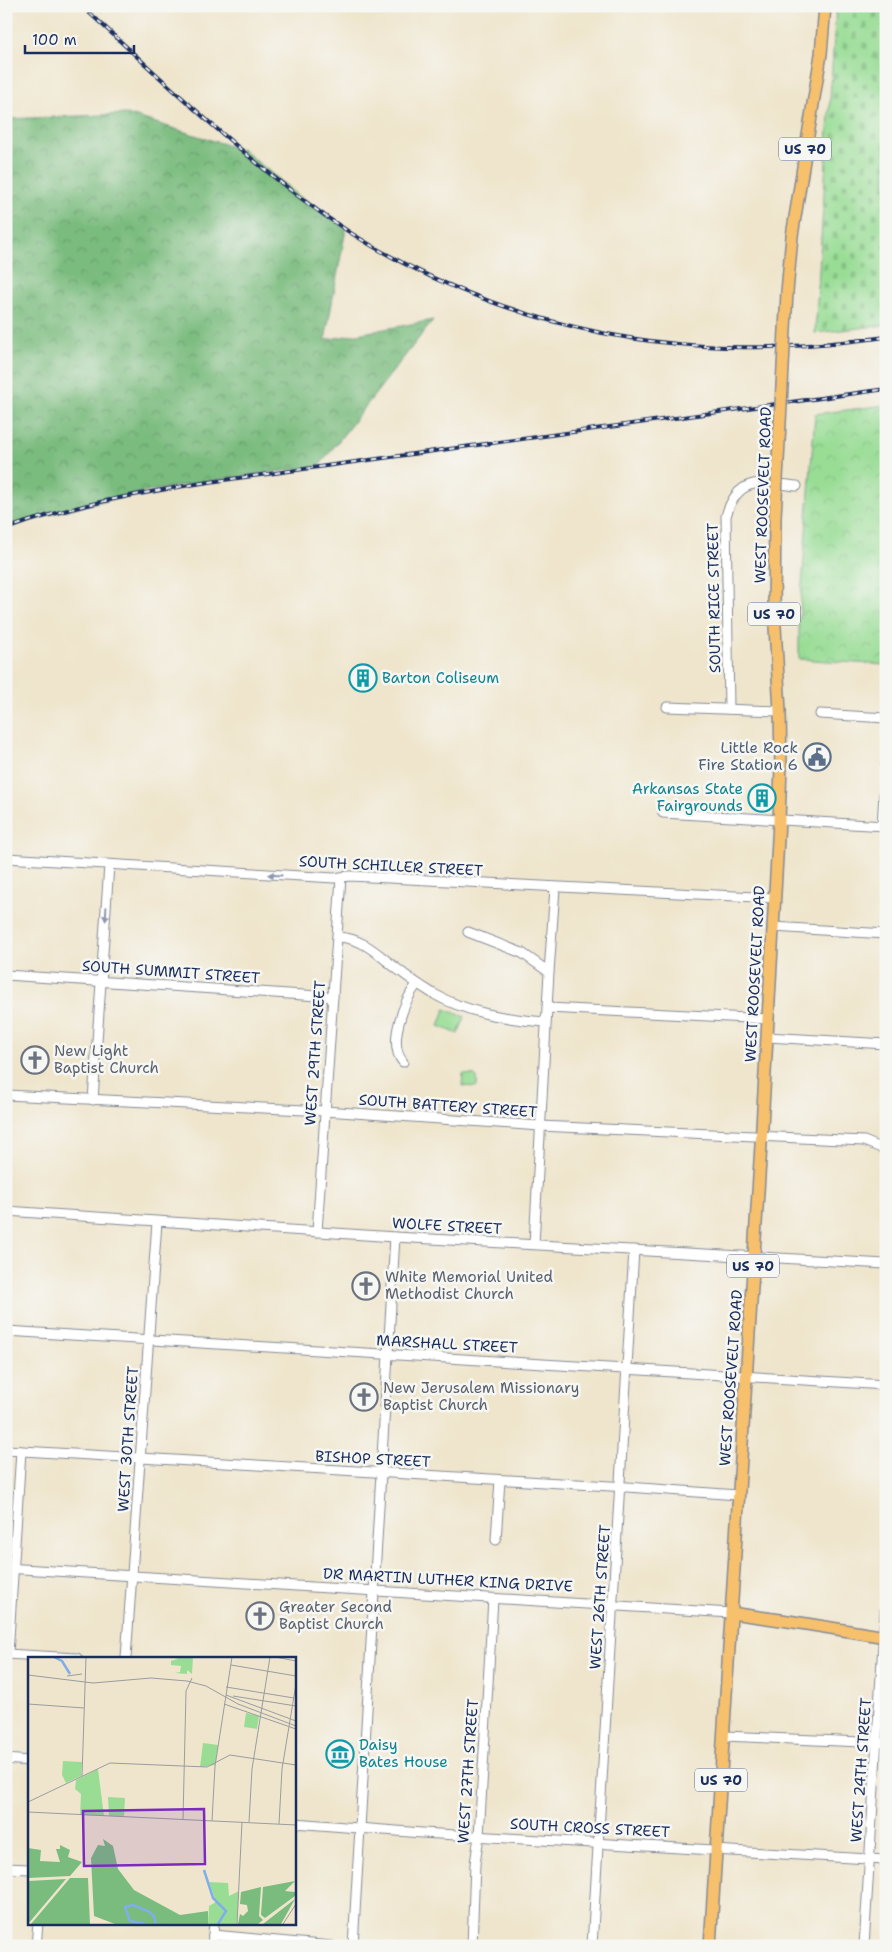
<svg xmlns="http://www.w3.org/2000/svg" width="892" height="1952" font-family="'Shantell Sans',sans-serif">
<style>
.forest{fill:url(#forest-crowns);stroke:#4a766e}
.cemetery{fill:url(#cemetery-stones);stroke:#5a867a}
.park{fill:url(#park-crowns);stroke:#5a867a}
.pitch{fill:#99dd95;stroke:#5a867a}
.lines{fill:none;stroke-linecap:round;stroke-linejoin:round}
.minor-casing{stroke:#858a95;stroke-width:11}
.major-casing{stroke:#858a95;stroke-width:14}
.minor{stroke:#fff;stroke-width:9}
.major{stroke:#f7c06c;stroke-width:11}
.rail-casing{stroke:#1b2f5e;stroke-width:4}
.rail{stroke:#f6f6f2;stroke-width:2;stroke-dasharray:5.5;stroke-linecap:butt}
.major-bridge-casing{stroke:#858a95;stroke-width:14;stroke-linecap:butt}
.major-bridge{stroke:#f7c06c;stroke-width:11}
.oneway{fill:#8d97ae}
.labels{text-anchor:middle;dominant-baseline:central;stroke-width:5;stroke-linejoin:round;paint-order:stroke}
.shield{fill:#f6f6f2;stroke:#5d6b8a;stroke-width:1}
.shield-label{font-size:14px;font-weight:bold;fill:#1b2f5e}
.street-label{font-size:15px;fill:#1b2f5e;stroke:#f6f6f2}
.culture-label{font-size:15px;fill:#0d838f;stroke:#f6f6f2;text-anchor:start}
.service-label{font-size:15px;fill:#4e5e75;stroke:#f6f6f2;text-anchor:end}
.worship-label{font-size:15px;fill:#5b616d;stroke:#f6f6f2;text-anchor:start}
.inset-river{fill:none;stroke:#7faeea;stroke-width:2.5}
.inset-road{fill:none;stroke:#9a9ca0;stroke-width:1}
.view{fill:#7b2cbf;fill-opacity:0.15;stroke:#7b2cbf;stroke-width:2.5}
.inset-edge{fill:none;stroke:#1b2f5e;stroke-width:2.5}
</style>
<defs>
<pattern id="forest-crowns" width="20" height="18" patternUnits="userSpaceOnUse" patternTransform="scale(1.25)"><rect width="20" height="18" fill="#7abc7e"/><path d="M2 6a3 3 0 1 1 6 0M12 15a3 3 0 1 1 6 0" fill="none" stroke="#63996a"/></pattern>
<pattern id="cemetery-stones" width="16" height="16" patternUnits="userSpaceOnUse" patternTransform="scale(1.25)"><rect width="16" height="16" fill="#99dd95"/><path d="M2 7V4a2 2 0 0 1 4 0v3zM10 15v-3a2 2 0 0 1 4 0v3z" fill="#83be83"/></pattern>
<pattern id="park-crowns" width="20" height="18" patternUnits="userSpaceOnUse" patternTransform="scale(1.25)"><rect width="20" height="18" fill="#99dd95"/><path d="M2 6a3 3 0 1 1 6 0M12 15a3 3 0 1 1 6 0" fill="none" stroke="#83be83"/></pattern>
</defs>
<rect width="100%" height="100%" fill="#f6f6f2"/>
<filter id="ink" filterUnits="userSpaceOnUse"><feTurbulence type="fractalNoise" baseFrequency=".02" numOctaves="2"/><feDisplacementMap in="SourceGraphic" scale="10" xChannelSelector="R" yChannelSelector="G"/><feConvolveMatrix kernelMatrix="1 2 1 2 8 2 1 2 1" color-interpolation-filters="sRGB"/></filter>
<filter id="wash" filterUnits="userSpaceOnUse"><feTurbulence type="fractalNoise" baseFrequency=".0096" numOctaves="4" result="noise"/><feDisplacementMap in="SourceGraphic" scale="20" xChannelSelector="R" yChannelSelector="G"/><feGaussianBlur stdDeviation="1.12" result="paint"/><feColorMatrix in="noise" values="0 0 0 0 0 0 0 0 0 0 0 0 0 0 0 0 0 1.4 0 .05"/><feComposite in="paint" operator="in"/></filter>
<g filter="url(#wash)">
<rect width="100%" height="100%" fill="#efe5cc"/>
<path class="forest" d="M127 114 243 150 303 199 346 229 325 340 433 320 319 466C214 480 106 493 6 529V119Z"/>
<polygon class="cemetery" points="836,6 886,6 886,325 815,333"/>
<g class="park">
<polygon points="886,405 886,665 799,659 799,624 815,414"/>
<polygon points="463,1074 474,1075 477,1078 477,1087 462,1086"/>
</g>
<polygon class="pitch" points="445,1009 465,1017 458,1034 439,1026"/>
</g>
<g filter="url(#ink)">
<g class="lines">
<g class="minor-casing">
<g id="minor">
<polyline points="667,707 780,711"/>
<path d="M729 709 726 516C738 475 762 482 797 486"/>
<polyline points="820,714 886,718"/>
<polyline points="663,813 886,826"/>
<polyline points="882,826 886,763"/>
<polyline points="6,858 334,878 350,876 774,898"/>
<polyline points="773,927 886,934"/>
<polyline points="468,932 522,953 549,972 534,1244"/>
<path d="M337 937C365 938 379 956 400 971 410 979 421 986 432 993 467 1013 506 1019 546 1022"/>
<polyline points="549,972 555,888"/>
<polyline points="6,975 333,997"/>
<polyline points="548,1008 768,1019"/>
<polyline points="767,1037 886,1044"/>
<path d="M403 1062C387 1044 404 1001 417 984"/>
<polyline points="6,1095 325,1111 540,1126 864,1141 886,1150"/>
<polyline points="93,1100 109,865"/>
<polyline points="6,1211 395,1237 886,1264"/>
<polyline points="317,1232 341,877"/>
<polyline points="6,1331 886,1385"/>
<polyline points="6,1450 627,1487 738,1495"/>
<polyline points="496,1540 500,1480"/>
<polyline points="6,1568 731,1613"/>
<polyline points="6,1654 77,1658"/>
<polyline points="8,1654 21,1451"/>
<polyline points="126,1658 157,1222"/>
<polyline points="724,1736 886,1743"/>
<polyline points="6,1759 29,1761"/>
<polyline points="294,1823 422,1833 886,1860"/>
<polyline points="6,1868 29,1869"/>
<polyline points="213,1935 332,1946"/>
<polyline points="36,1946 38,1923"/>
<polyline points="212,1946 214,1923"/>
<polyline points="353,1946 395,1237"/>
<polyline points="472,1946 475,1864 479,1836 493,1599"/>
<polyline points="592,1946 634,1250"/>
<polyline points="864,1946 886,1596"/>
</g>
</g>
<g class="major-casing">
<g id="major">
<polyline points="787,292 792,236 821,54 825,6"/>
<polyline points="731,1613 788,1621 886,1637"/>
<polyline points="710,1946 761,1145 779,821 781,767 780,711 774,610 775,517"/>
</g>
</g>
<use href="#minor" class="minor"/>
<use href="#major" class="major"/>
<g class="rail-casing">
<g id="rail">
<path d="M82 6C154 72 225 140 302 199 416 286 561 338 704 346 764 350 825 345 886 337"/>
<path d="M6 529C69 506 136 494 202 483L886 389"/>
</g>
</g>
<use href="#rail" class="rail"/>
<g class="major-bridge-casing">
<polyline id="major-bridge" points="775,517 787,292"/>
</g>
<use href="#major-bridge" class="major-bridge"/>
</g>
<defs><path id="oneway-solid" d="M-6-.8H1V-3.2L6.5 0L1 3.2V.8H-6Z" transform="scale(1.25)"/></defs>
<g class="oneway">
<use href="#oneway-solid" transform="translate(275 875) rotate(-177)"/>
<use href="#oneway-solid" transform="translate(106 914) rotate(93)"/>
</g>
</g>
<defs>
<g id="building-ring" transform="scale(1.4375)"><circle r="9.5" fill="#f6f6f2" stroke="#0f9aa8" stroke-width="1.5"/><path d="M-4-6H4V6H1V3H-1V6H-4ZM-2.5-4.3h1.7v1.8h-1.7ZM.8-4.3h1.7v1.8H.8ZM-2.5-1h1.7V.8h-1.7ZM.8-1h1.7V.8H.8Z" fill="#0f9aa8"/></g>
<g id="civic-ring" transform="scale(1.4375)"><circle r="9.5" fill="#f6f6f2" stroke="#5c6f8a" stroke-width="1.5"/><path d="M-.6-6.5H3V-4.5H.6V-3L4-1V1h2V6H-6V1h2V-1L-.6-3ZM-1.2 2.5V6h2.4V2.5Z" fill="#5c6f8a"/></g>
<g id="church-ring" transform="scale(1.4375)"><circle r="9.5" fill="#f6f6f2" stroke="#6b7280" stroke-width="1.5"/><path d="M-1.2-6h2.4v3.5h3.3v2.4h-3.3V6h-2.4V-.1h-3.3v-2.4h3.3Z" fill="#6b7280"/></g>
<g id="museum-ring" transform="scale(1.4375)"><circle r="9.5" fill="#f6f6f2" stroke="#0f9aa8" stroke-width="1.5"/><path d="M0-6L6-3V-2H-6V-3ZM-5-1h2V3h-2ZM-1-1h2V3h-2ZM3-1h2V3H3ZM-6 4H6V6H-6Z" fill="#0f9aa8"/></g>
</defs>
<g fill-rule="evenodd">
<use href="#building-ring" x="363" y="678"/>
<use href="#civic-ring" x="817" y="757"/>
<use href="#building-ring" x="762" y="798"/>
<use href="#church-ring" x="35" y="1060"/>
<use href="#church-ring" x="366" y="1286"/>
<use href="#church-ring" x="364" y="1397"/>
<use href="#church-ring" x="260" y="1616"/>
<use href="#museum-ring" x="340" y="1754"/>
</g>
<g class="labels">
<g class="shield">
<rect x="779" y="137.5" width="52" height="23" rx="4"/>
<rect x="748" y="602.5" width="52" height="23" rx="4"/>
<rect x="727" y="1254.5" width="52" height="23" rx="4"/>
<rect x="695" y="1768.5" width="52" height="23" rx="4"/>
</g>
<g class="shield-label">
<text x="805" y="149">US 70</text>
<text x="774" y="614">US 70</text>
<text x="753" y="1266">US 70</text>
<text x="721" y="1780">US 70</text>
</g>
<g class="street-label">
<text transform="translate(763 495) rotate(-88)">WEST ROOSEVELT ROAD</text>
<text transform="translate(714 598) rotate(-91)">SOUTH RICE STREET</text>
<text transform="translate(391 866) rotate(3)">SOUTH SCHILLER STREET</text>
<text transform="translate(171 972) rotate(4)">SOUTH SUMMIT STREET</text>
<text transform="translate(755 974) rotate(-87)">WEST ROOSEVELT ROAD</text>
<text transform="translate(315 1053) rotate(-86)">WEST 29TH STREET</text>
<text transform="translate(448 1106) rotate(4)">SOUTH BATTERY STREET</text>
<text transform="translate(447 1226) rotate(3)">WOLFE STREET</text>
<text transform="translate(447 1344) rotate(3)">MARSHALL STREET</text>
<text transform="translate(731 1378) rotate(-86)">WEST ROOSEVELT ROAD</text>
<text transform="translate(128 1439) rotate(-86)">WEST 30TH STREET</text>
<text transform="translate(373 1459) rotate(3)">BISHOP STREET</text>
<text transform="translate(448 1580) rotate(3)">DR MARTIN LUTHER KING DRIVE</text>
<text transform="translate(600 1597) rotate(-86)">WEST 26TH STREET</text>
<text transform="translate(861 1770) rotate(-86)">WEST 24TH STREET</text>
<text transform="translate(468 1771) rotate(-86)">WEST 27TH STREET</text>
<text transform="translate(590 1828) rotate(3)">SOUTH CROSS STREET</text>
</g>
<g class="culture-label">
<text x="382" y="678">Barton Coliseum</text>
<text x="743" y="789" text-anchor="end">Arkansas State<tspan x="743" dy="17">Fairgrounds</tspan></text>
<text x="359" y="1745">Daisy<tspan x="359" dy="17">Bates House</tspan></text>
</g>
<g class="service-label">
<text x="798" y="748">Little Rock<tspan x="798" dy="17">Fire Station 6</tspan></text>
</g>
<g class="worship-label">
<text x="54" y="1051">New Light<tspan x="54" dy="17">Baptist Church</tspan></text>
<text x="385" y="1277">White Memorial United<tspan x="385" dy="17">Methodist Church</tspan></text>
<text x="383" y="1388">New Jerusalem Missionary<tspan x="383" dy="17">Baptist Church</tspan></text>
<text x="279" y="1607">Greater Second<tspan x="279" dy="17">Baptist Church</tspan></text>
</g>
</g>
<g transform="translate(28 1657)">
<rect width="268" height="268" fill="#efe5cc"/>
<path d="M75 182 85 189 90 212 106 233 152 258 180 254V267H87L66 259 63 201 70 188 77 189ZM32 188 42 193 40 200 54 205 42 219 0 221V191L13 193 12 204 32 205 28 192H32ZM42 221H60L62 267H3ZM38 222 0 267V224ZM267 224 257 234 267 235V239L237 261 233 258 235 230ZM233 230 231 259 235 263 230 267H210L212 257 215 259 220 254 219 248 212 247 213 235ZM267 242 253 267H235Z" fill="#7abc7e"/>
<path d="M218 56 231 59 229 72 216 70ZM35 104 54 105 53 119 38 126 34 118ZM70 112 76 159 52 158 53 137 47 132 48 123Z" fill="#99dd95"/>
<path d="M141 0H165L164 17 159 13V17L147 16 152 15 153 9 143 8V4L150 2ZM175 86 190 88 187 108 172 110ZM80 140 97 141 96 159H81ZM181 225 200 226 201 239 211 234 209 267H180L181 249 188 245Z" fill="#99dd95"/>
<path class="inset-river" d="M26 0 34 4 42 17M176 213 185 241 198 254 190 267M117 267 102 264 97 250 105 248 120 254 126 259 128 267"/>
<path class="inset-road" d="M247 0 268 4M203 8 268 19M0 18 65 26 123 21 159 24 178 29 210 47 268 69M39 19 54 17M198 30 266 41M198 38 268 64M205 39 268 49M0 47 56 51M196 47 268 72M54 119 58 0M0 145 82 106 179 110 202 98 268 108M0 155 268 168M155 162 158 34 164 21M184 164 187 109 204 0M221 165 224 112 242 0M251 167 254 112 268 27M209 267 214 165M255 267 268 247"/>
<path class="view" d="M176 152 177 207 56 209 55 154Z"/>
<rect width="268" height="268" class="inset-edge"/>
</g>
<rect width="892" height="1952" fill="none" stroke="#f6f6f2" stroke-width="25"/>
<path d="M25 45v8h109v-8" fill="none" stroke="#1b2f5e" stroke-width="2.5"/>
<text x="32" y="45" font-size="15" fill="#1b2f5e" stroke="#f6f6f2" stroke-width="4" paint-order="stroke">100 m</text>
</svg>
